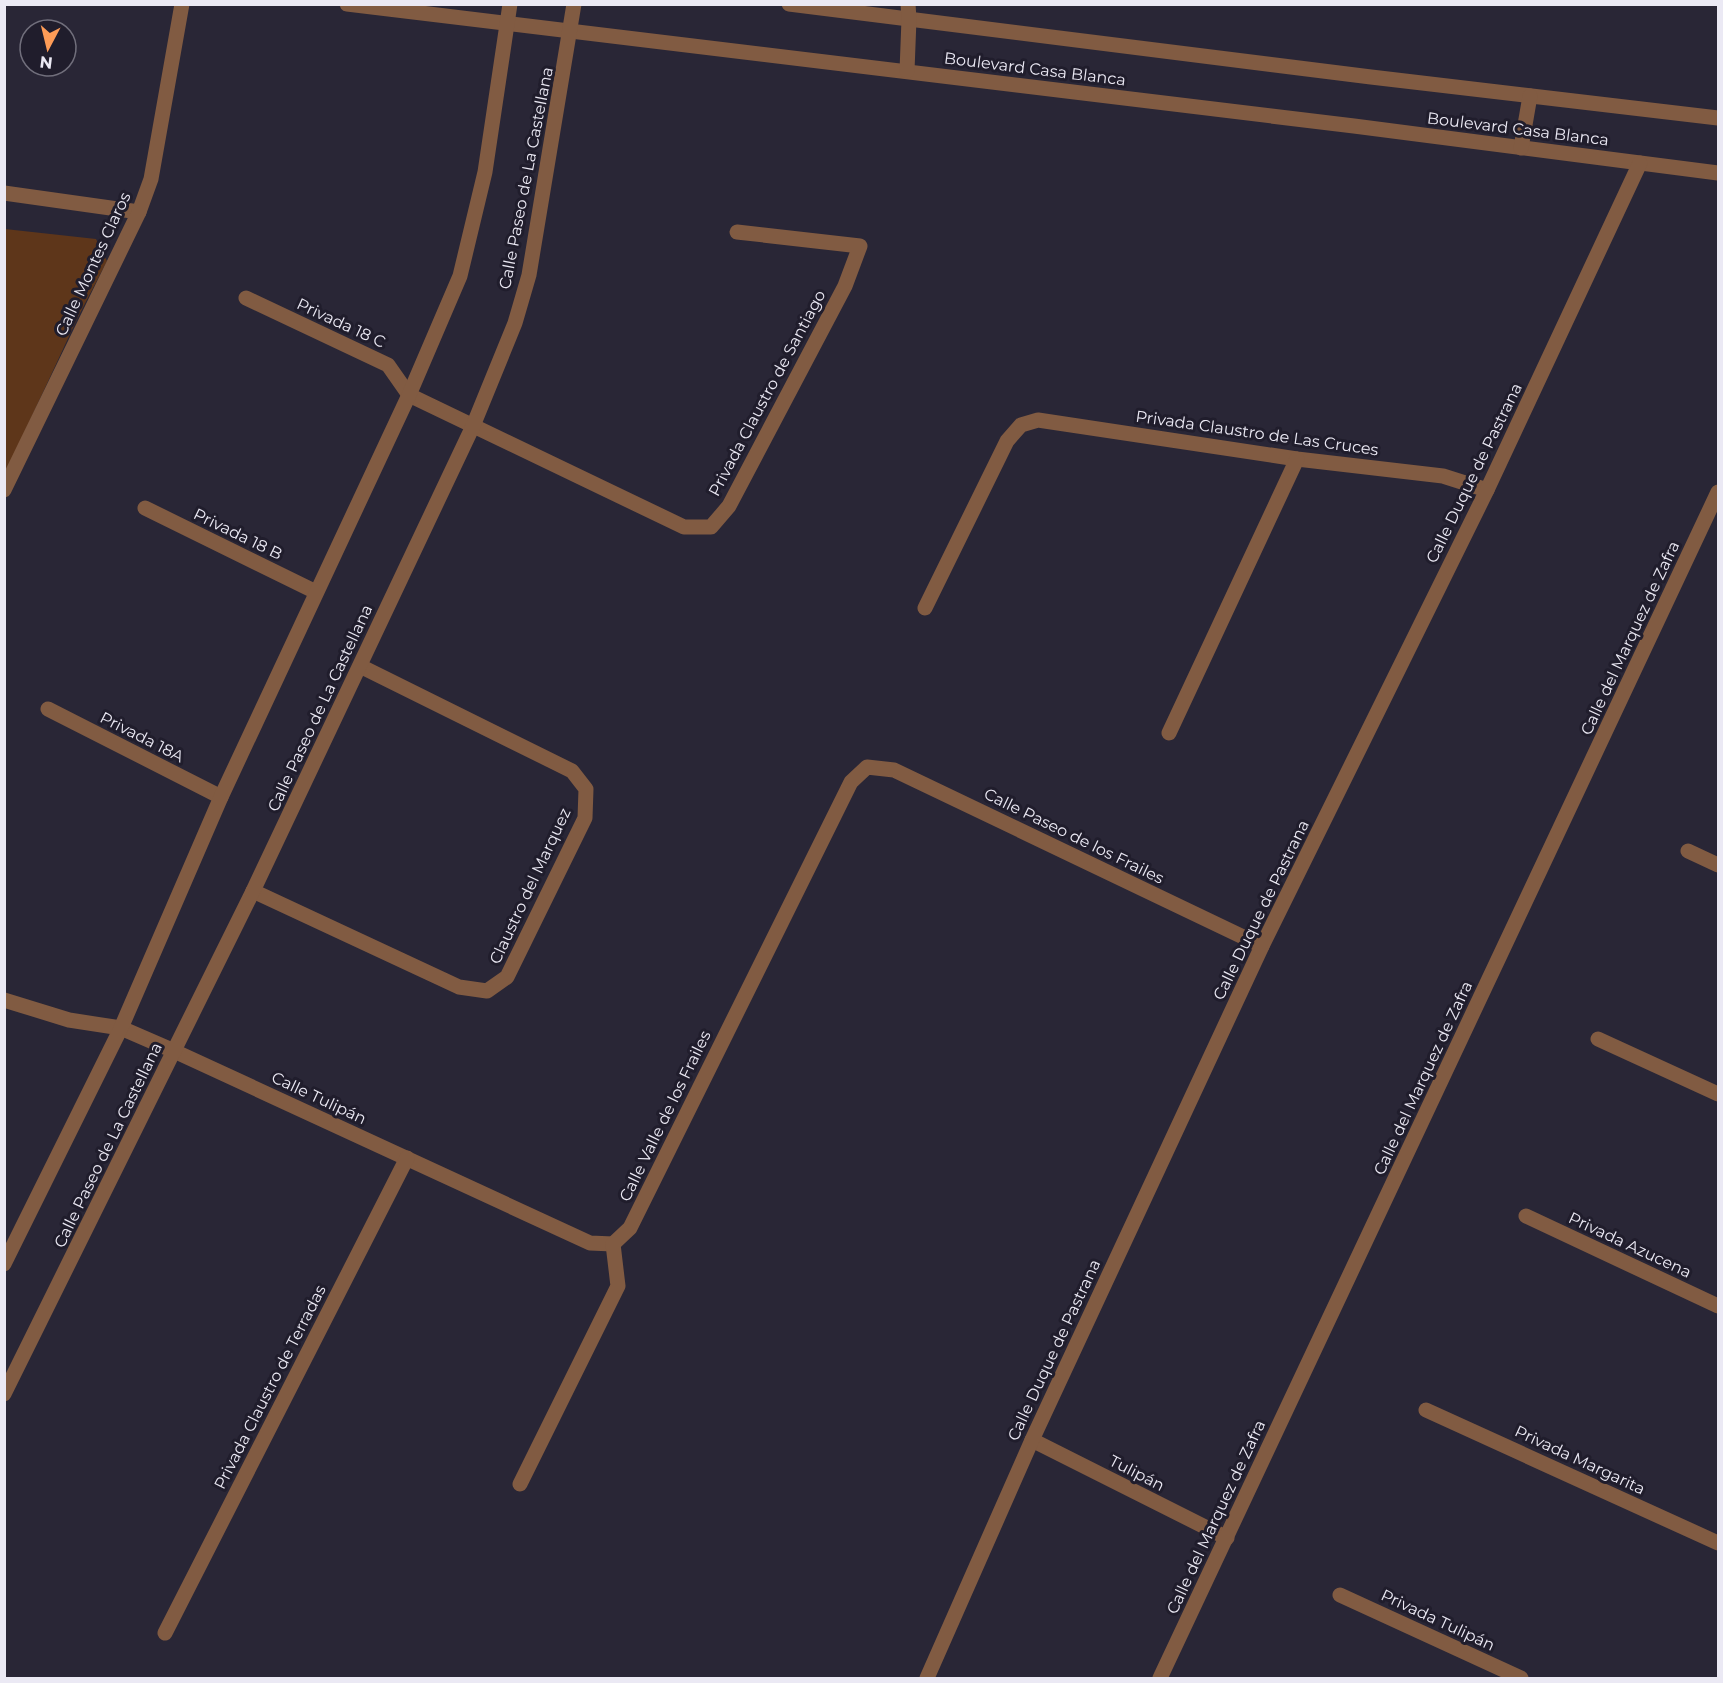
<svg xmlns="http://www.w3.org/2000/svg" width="1723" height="1683" font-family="Montserrat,sans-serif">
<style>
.green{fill:#5e361a}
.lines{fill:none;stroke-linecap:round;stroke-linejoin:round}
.minor{stroke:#815b42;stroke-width:15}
.labels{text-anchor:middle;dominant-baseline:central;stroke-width:6;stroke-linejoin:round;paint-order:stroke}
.street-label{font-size:16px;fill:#ebe9f4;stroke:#201d2c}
</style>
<rect width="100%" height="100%" fill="#292636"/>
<polygon class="green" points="5,229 96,239 107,261 77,319 5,474"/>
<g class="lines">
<g class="minor">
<polyline points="347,4 1354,126 1718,173"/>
<polyline points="789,4 1371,77 1718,118"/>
<polyline points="907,71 909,19 908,4"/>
<polyline points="1521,148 1530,96"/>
<polyline points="4,193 139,212"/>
<polyline points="246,298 388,365 409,395 684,527 711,527 729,506 845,286 860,246 737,232"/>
<polyline points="4,490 139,212 151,179 182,4"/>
<polyline points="145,508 316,592"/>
<polyline points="925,608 1007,441 1021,425 1038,420 1297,459 1443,476 1487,490"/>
<polyline points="48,709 221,797"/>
<polyline points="1169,733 1297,459"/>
<polyline points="1688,851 1718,865"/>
<polyline points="253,891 459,987 487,991 507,977 585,818 586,789 572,771 360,666"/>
<polyline points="4,1000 69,1020 121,1028 174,1051 590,1243 613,1244"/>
<polyline points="1598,1039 1718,1094"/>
<polyline points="1526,1216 1718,1306"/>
<polyline points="4,1264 121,1028 221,797 409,395 460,276 485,172 510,4"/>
<polyline points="4,1394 253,891 473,426 515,323 529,275 574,4"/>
<polyline points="1426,1410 1718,1543"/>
<polyline points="1032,1440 1227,1538"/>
<polyline points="520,1484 618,1286 613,1244 630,1228 851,782 867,767 894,770 1262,946"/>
<polyline points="1340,1595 1521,1678"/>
<polyline points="165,1633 407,1158"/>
<polyline points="927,1678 1032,1440 1262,946 1487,490 1640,163"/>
<polyline points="1160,1678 1718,492"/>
</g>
</g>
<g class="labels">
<g class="street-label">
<text transform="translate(1035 69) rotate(7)">Boulevard Casa Blanca</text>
<text transform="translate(1518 129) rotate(7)">Boulevard Casa Blanca</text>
<text transform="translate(526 178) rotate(-79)">Calle Paseo de La Castellana</text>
<text transform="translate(93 264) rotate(-65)">Calle Montes Claros</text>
<text transform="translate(341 323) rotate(25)">Privada 18 C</text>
<text transform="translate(767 393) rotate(-62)">Privada Claustro de Santiago</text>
<text transform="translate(1257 433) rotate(8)">Privada Claustro de Las Cruces</text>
<text transform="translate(1474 473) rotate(-64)">Calle Duque de Pastrana</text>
<text transform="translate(238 534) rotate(26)">Privada 18 B</text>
<text transform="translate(1630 638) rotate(-65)">Calle del Marquez de Zafra</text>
<text transform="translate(320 708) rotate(-65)">Calle Paseo de La Castellana</text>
<text transform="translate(142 737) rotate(27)">Privada 18A</text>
<text transform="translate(1074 836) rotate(26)">Calle Paseo de los Frailes</text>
<text transform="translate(530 886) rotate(-65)">Claustro del Marquez</text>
<text transform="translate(1261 910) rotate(-64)">Calle Duque de Pastrana</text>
<text transform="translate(1423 1078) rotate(-65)">Calle del Marquez de Zafra</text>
<text transform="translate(319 1098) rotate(25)">Calle Tulipán</text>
<text transform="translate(665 1116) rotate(-64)">Calle Valle de los Frailes</text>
<text transform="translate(108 1145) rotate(-64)">Calle Paseo de La Castellana</text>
<text transform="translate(1630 1245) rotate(25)">Privada Azucena</text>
<text transform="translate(1054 1350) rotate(-65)">Calle Duque de Pastrana</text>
<text transform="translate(270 1387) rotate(-63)">Privada Claustro de Terradas</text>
<text transform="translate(1580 1460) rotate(25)">Privada Margarita</text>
<text transform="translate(1137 1473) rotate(27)">Tulipán</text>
<text transform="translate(1216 1517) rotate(-65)">Calle del Marquez de Zafra</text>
<text transform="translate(1438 1620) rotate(25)">Privada Tulipán</text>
</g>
</g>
<rect width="1723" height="1683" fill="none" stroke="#ebe9f4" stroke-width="12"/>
<g transform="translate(48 48) rotate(187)"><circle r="28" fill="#201d2c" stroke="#716f7c" stroke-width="1.5"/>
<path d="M0-4.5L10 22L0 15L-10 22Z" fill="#fe9c57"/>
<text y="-9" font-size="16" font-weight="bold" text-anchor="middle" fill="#ebe9f4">N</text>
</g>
</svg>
